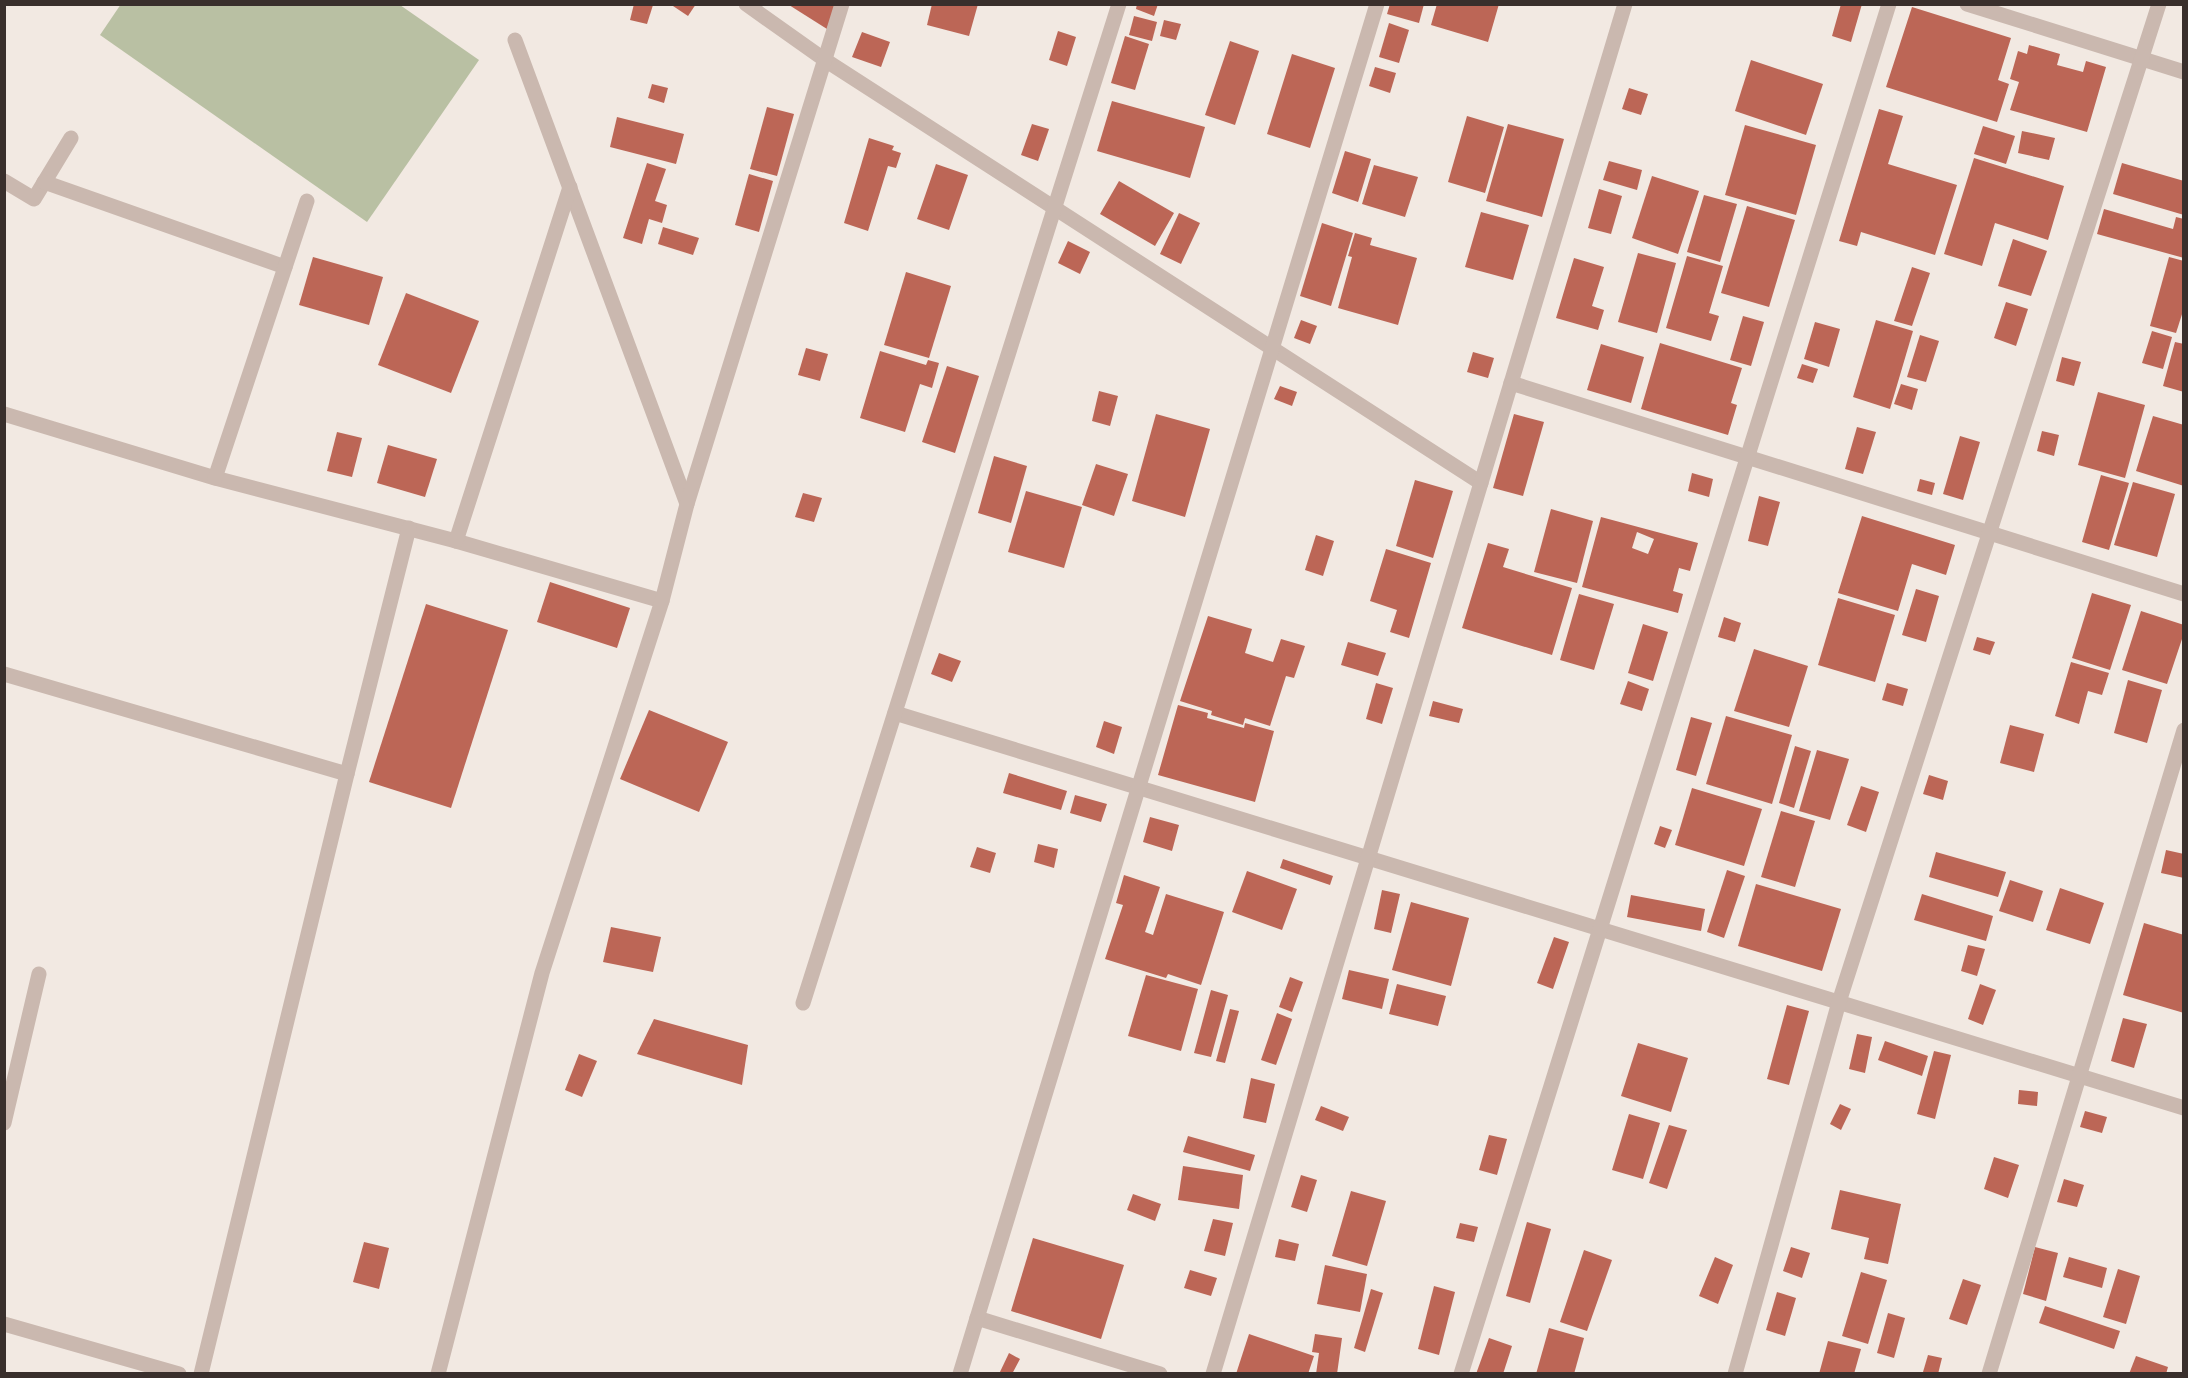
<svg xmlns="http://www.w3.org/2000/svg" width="2188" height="1378" font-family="'Public Sans',sans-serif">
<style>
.pitch{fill:#b9c0a3}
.building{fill:#bc6656;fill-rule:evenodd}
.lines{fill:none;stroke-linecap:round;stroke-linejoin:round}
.minor{stroke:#cab8af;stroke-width:15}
</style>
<rect width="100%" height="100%" fill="#f2e9e2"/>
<polygon class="pitch" points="121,4 400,5 479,60 367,222 100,35"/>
<g class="building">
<polygon points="634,4 653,5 647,24 630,20"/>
<polygon points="670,4 696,4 688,16"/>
<polygon points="932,4 978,4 969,36 927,25"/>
<polygon points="1137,4 1158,4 1154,16 1136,9"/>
<polygon points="1390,4 1424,4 1419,23 1387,14"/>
<polygon points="1437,4 1499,4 1488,42 1431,25"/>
<polygon points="1841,4 1862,4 1851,42 1832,36"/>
<polygon points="789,5 836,5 827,29"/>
<polygon points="1912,7 2011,38 1998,80 2009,84 1997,122 1886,87"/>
<polygon points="1134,16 1157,22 1152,41 1129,35"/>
<polygon points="1164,20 1181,24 1176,40 1160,36"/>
<polygon points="1389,23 1409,30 1399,63 1379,57"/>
<polygon points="1058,31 1076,37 1067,66 1049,60"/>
<polygon points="862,32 890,42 881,67 852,57"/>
<polygon points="1125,36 1149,44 1135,90 1111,83"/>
<polygon points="1230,41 1259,51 1235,125 1205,115"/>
<polygon points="2029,45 2060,54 2057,65 2083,72 2086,61 2106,67 2087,132 2010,110 2019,82 2010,79 2018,51 2027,54"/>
<polygon points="1292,54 1335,68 1310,148 1267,134"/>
<polygon points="1751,60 1823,84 1806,135 1735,111"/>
<polygon points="1375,67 1396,73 1390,93 1369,86"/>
<polygon points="652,84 668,88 664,103 648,98"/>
<polygon points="1629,88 1648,94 1641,115 1622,109"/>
<polygon points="1112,101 1205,127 1190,178 1097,151"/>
<polygon points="767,107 794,114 777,176 750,169"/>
<polygon points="1879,109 1903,116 1888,164 1957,185 1935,255 1861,232 1857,246 1839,241"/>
<polygon points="1467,116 1504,127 1485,193 1448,182"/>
<polygon points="617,117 684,134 676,164 610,147"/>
<polygon points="1032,124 1049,129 1038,161 1021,155"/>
<polygon points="1508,124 1564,139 1542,217 1486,201"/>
<polygon points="1745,125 1816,145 1796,215 1725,195"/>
<polygon points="1983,126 2015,136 2006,164 1974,154"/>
<polygon points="2022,131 2055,138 2049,160 2018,153"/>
<polygon points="869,138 894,146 892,150 901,153 896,168 888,166 868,231 844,223"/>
<polygon points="1345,151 1371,159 1358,202 1332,193"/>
<polygon points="1974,158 2064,186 2048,240 1995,223 1982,266 1944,254"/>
<polygon points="1609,161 1642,170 1637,190 1603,180"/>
<polygon points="647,163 666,169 655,201 667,205 662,223 649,219 642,244 623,238"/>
<polygon points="2122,163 2184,181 2184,215 2113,194"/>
<polygon points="936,164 968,175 949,230 917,219"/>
<polygon points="1374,165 1418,177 1405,217 1362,204"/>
<polygon points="749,174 773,181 759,232 735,225"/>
<polygon points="1652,176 1699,191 1678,254 1632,238"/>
<polygon points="1119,181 1174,213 1155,246 1100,214"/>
<polygon points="1599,189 1622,196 1611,234 1588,228"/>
<polygon points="1704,195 1737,204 1720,262 1687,252"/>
<polygon points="1747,206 1795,220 1769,307 1721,293"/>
<polygon points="2104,209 2173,229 2176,217 2184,219 2184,258 2097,234"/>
<polygon points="1481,212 1529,225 1513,280 1465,267"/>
<polygon points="1179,213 1200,223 1181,264 1160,254"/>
<polygon points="1322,223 1353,233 1331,306 1300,296"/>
<polygon points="663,227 699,238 693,255 658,244"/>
<polygon points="1355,233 1372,238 1370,245 1417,258 1398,325 1338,308 1352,257 1348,256"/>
<polygon points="2013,239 2047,251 2031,296 1998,286"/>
<polygon points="1068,241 1090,252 1080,274 1058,263"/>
<polygon points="1638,253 1676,263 1657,333 1618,322"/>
<polygon points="1687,256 1723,266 1709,313 1719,316 1711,341 1666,328"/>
<polygon points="313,257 383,277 369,325 299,305"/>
<polygon points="2169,257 2184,261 2184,308 2176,333 2150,326"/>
<polygon points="1574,258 1604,267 1592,306 1604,310 1598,330 1556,318"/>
<polygon points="1912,267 1930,273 1912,326 1894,321"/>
<polygon points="906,272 951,286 929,358 884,345"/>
<polygon points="406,293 479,321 451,393 378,365"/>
<polygon points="2006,302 2028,309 2016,346 1994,338"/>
<polygon points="1743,316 1764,322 1751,366 1730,360"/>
<polygon points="1301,320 1317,326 1310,344 1294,338"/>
<polygon points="1876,320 1913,331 1890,409 1853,397"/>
<polygon points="1815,322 1840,329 1829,367 1804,359"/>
<polygon points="2152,331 2172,337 2163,369 2142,363"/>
<polygon points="1920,335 1939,341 1926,382 1907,377"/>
<polygon points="2175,342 2184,344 2184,392 2163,386"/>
<polygon points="1660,343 1742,368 1731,403 1737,405 1728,435 1641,409"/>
<polygon points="1601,344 1644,357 1631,403 1587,390"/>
<polygon points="806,348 828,354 820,381 798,375"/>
<polygon points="880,351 926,365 928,360 939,363 932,388 920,384 905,432 860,418"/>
<polygon points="1473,352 1494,358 1488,378 1467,372"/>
<polygon points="2062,357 2081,362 2074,386 2056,381"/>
<polygon points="1802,364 1818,369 1813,383 1797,378"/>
<polygon points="947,366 979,376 955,453 922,442"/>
<polygon points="1901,384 1918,389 1912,410 1894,404"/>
<polygon points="1280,386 1297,392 1292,406 1274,399"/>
<polygon points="1099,391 1118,396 1110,426 1092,421"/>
<polygon points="2098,392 2145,405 2125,478 2078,465"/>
<polygon points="1156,414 1210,429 1185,517 1132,501"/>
<polygon points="1514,414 1544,422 1523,496 1493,488"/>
<polygon points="2153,416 2184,425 2184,486 2136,471"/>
<polygon points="1857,427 1876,432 1863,474 1845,469"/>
<polygon points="2042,431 2059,435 2054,456 2037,451"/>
<polygon points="337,432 362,438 352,477 327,471"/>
<polygon points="1960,436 1980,442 1963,500 1943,494"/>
<polygon points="388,445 437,459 425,497 377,483"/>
<polygon points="994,456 1027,466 1011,523 978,513"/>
<polygon points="1096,464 1128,474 1114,516 1082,505"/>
<polygon points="1692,473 1713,479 1709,497 1688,491"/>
<polygon points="2101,475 2129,483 2109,550 2082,542"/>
<polygon points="1920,479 1935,483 1932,495 1917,491"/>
<polygon points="1415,480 1453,491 1433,558 1396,546"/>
<polygon points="2133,482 2175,494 2157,557 2114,545"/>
<polygon points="1026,491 1082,507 1064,568 1008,552"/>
<polygon points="803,493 822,498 814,522 795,517"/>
<polygon points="1759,496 1780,502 1768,546 1748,541"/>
<polygon points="1551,509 1593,521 1577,583 1534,572"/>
<polygon points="1862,516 1955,545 1946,575 1912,564 1898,611 1838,593"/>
<path d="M1601 517 1698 543 1690 571 1679 568 1673 591 1683 594 1678 613 1582 587ZM1637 532 1654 539 1648 554 1632 548Z"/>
<polygon points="1316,535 1334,541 1323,576 1305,570"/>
<polygon points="1488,543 1509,549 1503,567 1572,588 1552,655 1462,628"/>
<polygon points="1386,549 1431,563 1409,638 1390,632 1397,610 1370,601"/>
<polygon points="550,582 630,608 617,648 537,622"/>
<polygon points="1916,589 1939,596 1926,642 1902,635"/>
<polygon points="2092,593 2131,605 2110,670 2072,658"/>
<polygon points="1579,594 1614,604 1594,670 1560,660"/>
<polygon points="1838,598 1895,615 1875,682 1818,665"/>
<polygon points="426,604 508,630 451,808 369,782"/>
<polygon points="2141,611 2184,625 2184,633 2167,684 2122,670"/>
<polygon points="1208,616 1252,629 1245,653 1273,662 1281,639 1305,646 1294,678 1286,676 1270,726 1245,718 1243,725 1211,715 1212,711 1180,701"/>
<polygon points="1724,617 1741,623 1735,642 1718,637"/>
<polygon points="1643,624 1668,632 1653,681 1628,673"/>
<polygon points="1977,637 1995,642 1990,655 1973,650"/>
<polygon points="1348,642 1386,653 1378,676 1341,665"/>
<polygon points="1754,649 1808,666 1789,727 1734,711"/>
<polygon points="939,653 961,661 952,682 931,674"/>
<polygon points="2071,662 2109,673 2102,695 2088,691 2079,724 2055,716"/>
<polygon points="2128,680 2162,690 2147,743 2114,733"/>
<polygon points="1628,681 1649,689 1642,711 1620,704"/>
<polygon points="1376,683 1393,688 1382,724 1366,719"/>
<polygon points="1887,683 1908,689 1903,706 1882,700"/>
<polygon points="1433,701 1463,709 1459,723 1429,716"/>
<polygon points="1178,705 1208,713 1207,718 1244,728 1245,723 1274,731 1255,802 1158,775"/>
<polygon points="649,710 728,742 699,812 620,779"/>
<polygon points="1726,716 1792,735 1772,804 1706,784"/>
<polygon points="1691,717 1712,723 1696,776 1676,770"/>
<polygon points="1104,721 1122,727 1114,754 1096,747"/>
<polygon points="2010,725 2044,734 2034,772 2000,763"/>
<polygon points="1795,746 1811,751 1794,808 1779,803"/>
<polygon points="1817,750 1849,759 1830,820 1799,811"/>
<polygon points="1009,773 1067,791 1061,810 1003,793"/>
<polygon points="1929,775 1948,781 1943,800 1923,794"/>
<polygon points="1861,786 1879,792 1866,832 1847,825"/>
<polygon points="1692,788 1762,809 1744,866 1675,845"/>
<polygon points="1075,795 1107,804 1101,822 1070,813"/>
<polygon points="1781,811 1815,821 1795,887 1761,877"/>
<polygon points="1150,817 1179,825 1172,851 1143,842"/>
<polygon points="1660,826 1672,830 1665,848 1654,844"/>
<polygon points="1038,844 1058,849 1054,868 1034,862"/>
<polygon points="977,847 996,853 990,873 970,867"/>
<polygon points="2166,850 2184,854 2184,878 2161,873"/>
<polygon points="1936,852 2006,872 1998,897 1929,877"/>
<polygon points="1283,859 1333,876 1330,885 1280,868"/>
<polygon points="1727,870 1745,876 1724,938 1707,932"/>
<polygon points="1247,871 1297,889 1282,930 1232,912"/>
<polygon points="1124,875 1160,887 1145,932 1153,935 1166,894 1224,912 1201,985 1168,974 1166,978 1105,959 1123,905 1116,903"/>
<polygon points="2010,880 2043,891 2033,922 1999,911"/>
<polygon points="1756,884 1841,909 1822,971 1738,946"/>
<polygon points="2060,888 2104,903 2090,944 2046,930"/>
<polygon points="1382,890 1400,894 1391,933 1374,929"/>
<polygon points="1922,894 1993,916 1986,941 1914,920"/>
<polygon points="1631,895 1705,909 1701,931 1627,917"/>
<polygon points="1411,902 1469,918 1451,986 1392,970"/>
<polygon points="2144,923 2184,935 2184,1013 2123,995"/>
<polygon points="611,927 661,937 653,972 603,962"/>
<polygon points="1554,937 1569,942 1553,989 1537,983"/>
<polygon points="1968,945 1985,949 1977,976 1961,971"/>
<polygon points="1349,970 1389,979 1382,1009 1342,999"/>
<polygon points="1146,975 1198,989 1181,1051 1128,1036"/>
<polygon points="1290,977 1303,982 1292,1012 1279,1007"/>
<polygon points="1397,984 1446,996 1438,1026 1389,1014"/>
<polygon points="1980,984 1996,990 1983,1025 1968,1019"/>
<polygon points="1211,990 1228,995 1211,1057 1194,1053"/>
<polygon points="1787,1005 1809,1011 1789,1085 1767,1079"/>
<polygon points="1230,1009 1239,1011 1225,1063 1216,1061"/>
<polygon points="1277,1013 1292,1019 1276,1065 1261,1060"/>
<polygon points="2123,1018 2147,1024 2134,1068 2111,1061"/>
<polygon points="654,1019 748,1045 742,1085 637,1054"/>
<polygon points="1857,1034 1872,1037 1865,1073 1849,1069"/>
<polygon points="1885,1041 1928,1056 1922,1076 1878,1060"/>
<polygon points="1638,1043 1688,1058 1671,1112 1621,1096"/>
<polygon points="1934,1051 1951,1055 1935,1119 1917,1114"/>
<polygon points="579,1054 597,1061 582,1097 565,1090"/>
<polygon points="1251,1078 1275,1084 1266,1123 1243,1118"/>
<polygon points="2019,1090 2038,1092 2037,1106 2018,1104"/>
<polygon points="1840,1104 1851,1109 1841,1130 1830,1124"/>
<polygon points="1321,1106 1349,1117 1343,1131 1315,1120"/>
<polygon points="2085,1111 2107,1117 2102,1133 2080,1127"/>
<polygon points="1629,1114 1660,1123 1643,1179 1612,1170"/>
<polygon points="1669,1125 1687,1130 1667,1189 1649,1183"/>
<polygon points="1489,1135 1507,1139 1497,1175 1479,1170"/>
<polygon points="1188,1136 1255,1155 1250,1171 1183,1152"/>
<polygon points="1994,1157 2019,1165 2008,1198 1984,1189"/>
<polygon points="1183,1166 1243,1175 1239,1209 1178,1200"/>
<polygon points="1301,1175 1317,1180 1307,1212 1291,1207"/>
<polygon points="2064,1179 2084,1185 2077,1207 2057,1202"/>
<polygon points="1840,1190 1901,1204 1888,1264 1864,1259 1869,1238 1831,1229"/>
<polygon points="1351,1191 1386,1201 1367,1266 1332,1256"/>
<polygon points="1133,1194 1161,1204 1155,1221 1127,1210"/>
<polygon points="1213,1219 1233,1223 1225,1256 1204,1251"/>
<polygon points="1527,1222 1551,1229 1530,1303 1506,1296"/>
<polygon points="1460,1223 1478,1227 1474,1242 1456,1238"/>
<polygon points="1033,1238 1124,1265 1101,1339 1011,1311"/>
<polygon points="1279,1239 1299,1244 1295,1261 1275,1257"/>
<polygon points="364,1242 389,1248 379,1289 353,1282"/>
<polygon points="1791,1247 1810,1253 1802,1278 1783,1271"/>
<polygon points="2035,1247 2058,1253 2046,1301 2023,1294"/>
<polygon points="1584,1250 1612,1260 1587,1331 1560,1322"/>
<polygon points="1715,1257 1733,1265 1718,1304 1699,1296"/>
<polygon points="2069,1257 2107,1268 2102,1288 2063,1277"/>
<polygon points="1325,1265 1367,1274 1360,1312 1317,1304"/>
<polygon points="2118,1269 2140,1276 2126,1324 2103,1317"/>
<polygon points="1190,1270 1217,1278 1211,1296 1184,1288"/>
<polygon points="1861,1272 1887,1280 1868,1344 1842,1336"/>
<polygon points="1963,1279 1981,1285 1967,1325 1949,1319"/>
<polygon points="1434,1286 1455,1292 1439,1355 1418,1349"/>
<polygon points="1371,1289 1383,1293 1365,1352 1354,1348"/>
<polygon points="1777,1292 1796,1298 1785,1336 1766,1330"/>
<polygon points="2045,1306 2120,1331 2114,1349 2039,1323"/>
<polygon points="1888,1313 1905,1318 1894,1358 1877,1353"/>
<polygon points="1549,1328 1584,1338 1574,1374 1536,1374"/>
<polygon points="1249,1334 1314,1356 1308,1374 1236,1374"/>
<polygon points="1315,1334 1342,1338 1337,1374 1316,1374 1319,1353 1312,1352"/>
<polygon points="1489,1338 1512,1346 1503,1374 1476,1374"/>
<polygon points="1828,1341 1861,1349 1854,1374 1819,1374"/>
<polygon points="1009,1353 1020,1359 1012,1374 999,1374"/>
<polygon points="1928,1355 1942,1358 1938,1374 1923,1372"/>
<polygon points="2136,1356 2168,1367 2166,1374 2129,1374"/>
</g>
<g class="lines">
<g class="minor">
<polyline points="746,4 825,60 1481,483"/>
<polyline points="1967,4 2184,72"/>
<polyline points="515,40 687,504"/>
<polyline points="4,181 34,199 71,138"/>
<polyline points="44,182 285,267"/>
<polyline points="1511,383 2184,594"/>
<polyline points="4,414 215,478 456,541 662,601"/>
<polyline points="215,478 307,201"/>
<polyline points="456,541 570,187"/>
<polyline points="4,674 347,774"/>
<polyline points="895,713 2184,1108"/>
<polyline points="803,1003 1119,4"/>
<polyline points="4,1123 39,974"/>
<polyline points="977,1318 1160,1374"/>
<polyline points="4,1324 179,1374"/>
<polyline points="201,1374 347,774 409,528"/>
<polyline points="438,1374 542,973 662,601 687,504 842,4"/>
<polyline points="960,1374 1377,4"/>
<polyline points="1213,1374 1625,4"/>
<polyline points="1461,1374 1889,4"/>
<polyline points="1735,1374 1839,1002 2159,4"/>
<polyline points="1989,1374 2184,730"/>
</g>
</g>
<rect width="2188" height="1378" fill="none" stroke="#392f2c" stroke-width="12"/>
</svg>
